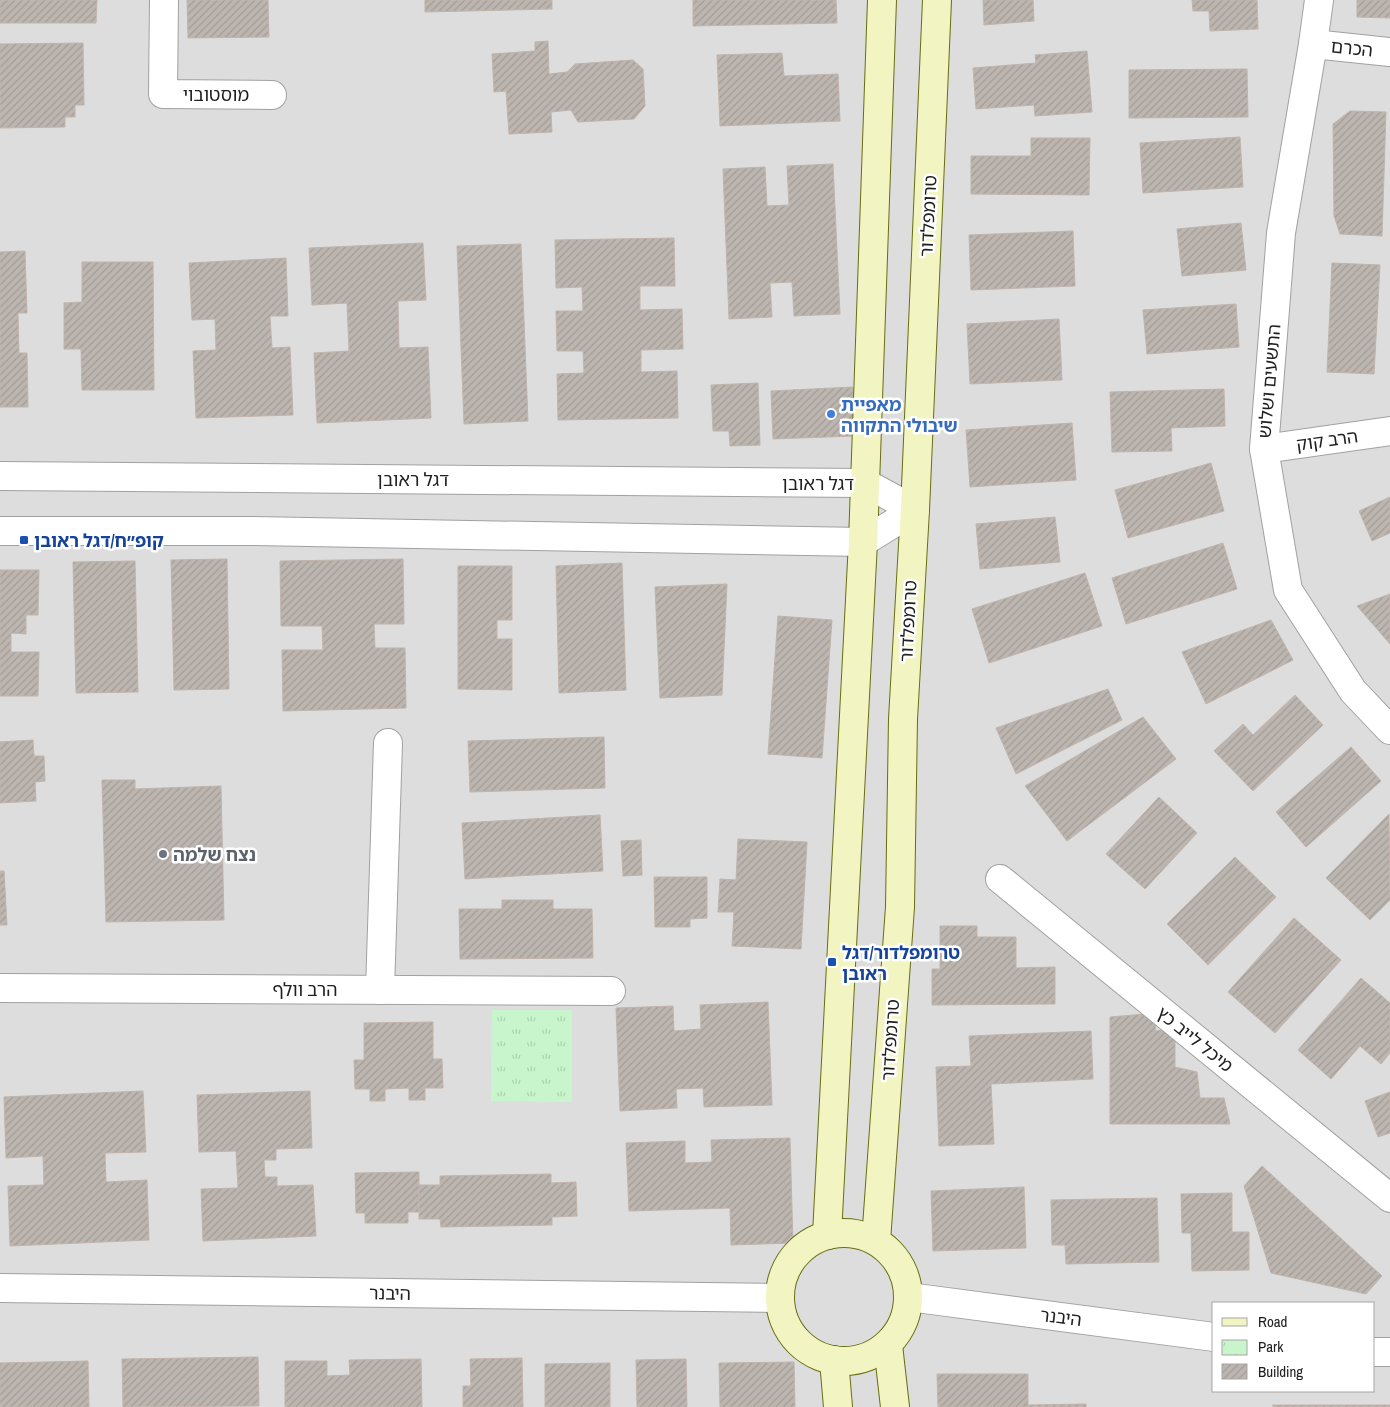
<svg xmlns="http://www.w3.org/2000/svg" width="1390" height="1407" font-family="'Archivo Narrow','Noto Sans Hebrew',sans-serif">
<style>
.residential{fill:#dedddd;fill-rule:evenodd}
.park{fill:url(#park-tufts)}
.building{fill:url(#building-hatch);stroke:#c0b4ab}
.lines{fill:none;stroke-linecap:round;stroke-linejoin:round}
.minor-casing{stroke:#a1a1a1;stroke-width:30}
.tertiary-casing{stroke:#a1a1a1;stroke-width:30}
.secondary-casing{stroke:#666e10;stroke-width:30}
.minor{stroke:#fff;stroke-width:28}
.tertiary{stroke:#fff;stroke-width:28}
.secondary{stroke:#f2f4c1;stroke-width:28}
.shop-dot{fill:#3f7fe0;stroke:#fff;stroke-width:2}
.transit-dot{fill:#1a4fb4;stroke:#fff;stroke-width:2}
.worship-dot{fill:#6b7280;stroke:#fff;stroke-width:2}
.labels{text-anchor:middle;dominant-baseline:central;stroke-width:5;stroke-linejoin:round;paint-order:stroke}
.street-label{font-size:18px;fill:#202020;stroke:#fff}
.shop-label{font-size:18px;font-weight:bold;fill:#366cbe;stroke:#fff;text-anchor:start}
.transit-label{font-size:18px;font-weight:bold;fill:#164399;stroke:#fff;text-anchor:start}
.worship-label{font-size:18px;font-weight:bold;fill:#5b616d;stroke:#fff;text-anchor:start}
</style>
<defs>
<pattern id="park-tufts" width="24" height="20" patternUnits="userSpaceOnUse" patternTransform="scale(1.25)"><rect width="24" height="20" fill="#c9f5cc"/><path d="M3 7l-1-3M5 7V3M7 7l1-3M15 17l-1-3M17 17v-4M19 17l1-3" fill="none" stroke="#acd2af"/></pattern>
<pattern id="building-hatch" width="6" height="6" patternUnits="userSpaceOnUse" patternTransform="scale(1.25)"><rect width="6" height="6" fill="#bdb6b0"/><path d="M-1 1l2-2M0 6l6-6M5 7l2-2" fill="none" stroke="#a29c97"/></pattern>
</defs>
<rect width="100%" height="100%" fill="#f0ede7"/>
<path class="residential" d="M0 0H1390V1407H0ZM1214 1303H1374V1391H1214Z"/>
<polygon class="park" points="492,1010 572,1010 572,1102 491,1101"/>
<g class="building">
<polygon points="0,0 97,0 96,23 0,23"/>
<polygon points="187,0 268,0 269,37 188,38"/>
<polygon points="425,0 552,0 552,9 425,12"/>
<polygon points="693,0 836,0 837,23 693,26"/>
<polygon points="983,0 1033,0 1034,21 984,25"/>
<polygon points="1192,0 1257,0 1258,29 1210,31 1209,11 1193,11"/>
<polygon points="1357,0 1390,0 1390,18 1357,17"/>
<polygon points="548,41 549,74 567,72 575,64 633,60 643,69 645,106 634,119 578,122 571,110 551,112 552,132 509,134 506,91 494,92 492,54 535,51 535,42"/>
<polygon points="83,43 84,105 75,105 75,117 65,117 65,127 0,128 0,44"/>
<polygon points="1087,51 1092,112 1035,116 1034,105 976,109 973,68 1036,63 1035,55"/>
<polygon points="782,53 784,76 838,74 840,121 720,126 717,55"/>
<polygon points="1247,69 1248,117 1129,118 1129,70"/>
<polygon points="1350,111 1386,112 1382,236 1340,234 1334,216 1333,124"/>
<polygon points="1240,137 1243,187 1143,193 1140,143"/>
<polygon points="1031,138 1090,138 1089,195 971,194 971,156 1031,156"/>
<polygon points="833,164 840,314 794,316 792,282 770,283 772,317 729,319 723,169 765,167 767,206 789,205 787,166"/>
<polygon points="1241,223 1246,270 1182,276 1177,229"/>
<polygon points="1073,231 1075,286 971,290 969,235"/>
<polygon points="674,238 675,286 640,286 640,310 682,309 683,349 641,350 641,372 677,371 678,418 558,420 557,374 584,373 583,351 557,351 556,311 583,311 582,287 556,288 555,240"/>
<polygon points="423,243 426,300 398,301 399,348 428,347 431,418 317,423 314,353 349,351 347,303 312,305 309,248"/>
<polygon points="521,244 528,421 464,424 457,246"/>
<polygon points="25,251 27,313 18,313 19,353 27,353 28,407 0,407 0,252"/>
<polygon points="286,258 288,316 270,316 272,348 290,347 293,415 196,418 193,351 216,350 215,319 192,320 189,263"/>
<polygon points="82,262 153,262 154,390 82,390 81,349 64,349 64,303 82,302"/>
<polygon points="1332,263 1380,265 1374,374 1327,372"/>
<polygon points="1236,304 1239,347 1147,354 1143,310"/>
<polygon points="1059,319 1062,380 970,384 967,324"/>
<polygon points="758,383 760,445 730,446 729,431 713,431 711,385"/>
<polygon points="853,387 855,436 773,439 771,391"/>
<polygon points="1224,389 1225,426 1171,428 1172,451 1112,452 1110,392"/>
<polygon points="1072,423 1076,480 970,487 966,430"/>
<polygon points="1211,463 1224,511 1128,538 1115,490"/>
<polygon points="1390,497 1390,533 1372,541 1359,511"/>
<polygon points="1055,517 1060,562 980,569 976,524"/>
<polygon points="1223,543 1237,589 1126,624 1112,578"/>
<polygon points="227,559 229,689 174,690 171,560"/>
<polygon points="403,559 404,624 374,624 375,648 405,648 406,708 283,711 282,650 323,650 322,626 281,626 280,561"/>
<polygon points="135,561 138,692 76,693 73,562"/>
<polygon points="622,563 626,690 559,693 556,566"/>
<polygon points="458,566 512,566 512,620 497,620 497,639 512,639 512,690 458,689"/>
<polygon points="0,570 39,570 38,615 26,615 26,634 11,633 11,652 39,652 38,696 0,696"/>
<polygon points="1085,573 1102,626 989,663 972,609"/>
<polygon points="727,584 722,695 660,698 655,587"/>
<polygon points="1390,594 1390,644 1357,606"/>
<polygon points="778,616 832,620 822,758 768,754"/>
<polygon points="1271,620 1293,660 1206,704 1182,652"/>
<polygon points="1108,689 1122,720 1016,774 996,728"/>
<polygon points="1295,695 1323,725 1253,791 1214,751 1243,724 1253,735"/>
<polygon points="1143,717 1176,759 1067,841 1025,786"/>
<polygon points="604,737 605,788 470,792 468,741"/>
<polygon points="33,740 34,756 44,756 45,781 35,782 36,801 0,803 0,742"/>
<polygon points="1351,747 1381,781 1306,847 1276,812"/>
<polygon points="102,780 135,780 135,789 221,786 224,920 106,922"/>
<polygon points="1159,797 1197,833 1145,889 1106,854"/>
<polygon points="1389,814 1390,900 1370,920 1326,878"/>
<polygon points="600,815 603,871 465,879 462,823"/>
<polygon points="738,839 807,842 801,949 732,946 734,912 718,912 720,879 736,880"/>
<polygon points="641,840 642,875 623,876 621,841"/>
<polygon points="1235,857 1276,897 1208,965 1167,924"/>
<polygon points="0,871 4,871 7,925 0,925"/>
<polygon points="654,877 707,877 707,918 690,919 690,927 655,927"/>
<polygon points="502,900 553,900 553,909 592,909 593,958 460,959 459,909 502,909"/>
<polygon points="1294,918 1341,960 1275,1033 1228,992"/>
<polygon points="940,926 977,926 977,937 1016,937 1016,968 1055,967 1055,1004 932,1005 932,969 940,969"/>
<polygon points="1361,978 1390,1003 1390,1053 1381,1064 1360,1046 1331,1079 1298,1050"/>
<polygon points="768,1002 772,1105 704,1107 703,1088 676,1089 677,1108 620,1111 616,1008 673,1006 674,1031 701,1029 700,1005"/>
<polygon points="1157,1013 1155,1031 1175,1029 1175,1067 1197,1072 1200,1098 1224,1098 1230,1124 1110,1124 1110,1017"/>
<polygon points="433,1022 433,1059 442,1059 443,1088 425,1088 425,1100 409,1100 409,1088 385,1089 385,1101 370,1101 370,1089 355,1089 354,1060 364,1060 364,1023"/>
<polygon points="1091,1031 1093,1079 991,1084 994,1144 939,1146 936,1067 971,1066 969,1036"/>
<polygon points="143,1091 146,1152 105,1153 106,1182 147,1180 149,1240 10,1246 8,1186 44,1185 43,1156 6,1158 4,1097"/>
<polygon points="310,1091 312,1148 276,1149 276,1160 264,1160 265,1177 277,1177 277,1186 313,1185 316,1236 203,1241 201,1189 238,1188 236,1151 199,1152 197,1095"/>
<polygon points="1390,1092 1390,1133 1378,1137 1365,1101"/>
<polygon points="790,1138 793,1243 731,1245 730,1208 629,1211 626,1143 685,1141 685,1163 712,1162 711,1140"/>
<polygon points="1262,1166 1382,1276 1366,1294 1271,1273 1244,1186"/>
<polygon points="419,1172 419,1212 408,1212 408,1223 365,1223 365,1213 356,1213 355,1173"/>
<polygon points="551,1174 551,1183 576,1182 577,1216 552,1217 552,1225 441,1227 440,1219 419,1219 419,1185 440,1185 440,1176"/>
<polygon points="1024,1187 1026,1248 933,1251 931,1191"/>
<polygon points="1232,1193 1232,1232 1249,1232 1249,1270 1192,1271 1191,1233 1182,1233 1181,1194"/>
<polygon points="1157,1198 1159,1262 1066,1264 1065,1245 1052,1245 1051,1200"/>
<polygon points="258,1357 259,1406 123,1407 122,1359"/>
<polygon points="522,1358 523,1407 463,1407 463,1386 471,1386 470,1359"/>
<polygon points="421,1359 422,1407 285,1407 285,1361 327,1361 327,1376 350,1375 349,1360"/>
<polygon points="686,1359 687,1407 637,1407 636,1360"/>
<polygon points="88,1361 89,1407 0,1407 0,1363"/>
<polygon points="794,1362 795,1407 720,1407 719,1363"/>
<polygon points="610,1363 610,1407 545,1407 545,1364"/>
<polygon points="937,1374 1028,1374 1028,1405 1086,1404 1086,1407 938,1407"/>
<rect x="1273" y="1405" width="117" height="2"/>
</g>
<g class="lines">
<g class="minor-casing">
<g id="minor">
<polyline points="164,0 163,94 272,95"/>
<polyline points="1319,0 1313,44 1281,233 1264,449 1288,590 1353,691 1390,730"/>
<polyline points="1313,44 1390,52"/>
<polyline points="1264,449 1390,431"/>
<polyline points="1000,879 1390,1198"/>
<polyline points="0,988 611,991"/>
<polyline points="380,990 388,743"/>
<polyline points="0,1288 780,1298"/>
</g>
</g>
<g class="tertiary-casing">
<g id="tertiary">
<polyline points="0,476 865,483 915,510 863,542 252,531 0,531"/>
<polyline points="909,1297 1214,1337"/>
<polyline points="1374,1352 1390,1352"/>
</g>
</g>
<g class="secondary-casing">
<g id="secondary">
<circle cx="844" cy="1297" r="64"/>
<polyline points="827,1235 863,542 882,0"/>
<polyline points="876,1241 900,907 903,719 915,510 937,0"/>
<polyline points="888,1345 895,1407"/>
<polyline points="834,1360 838,1407"/>
</g>
</g>
<use href="#minor" class="minor"/>
<use href="#tertiary" class="tertiary"/>
<use href="#secondary" class="secondary"/>
</g>
<circle class="shop-dot" cx="831" cy="414" r="5"/>
<g class="transit-dot">
<rect x="19" y="535" width="10" height="10" rx="2.5"/>
<rect x="827" y="957" width="10" height="10" rx="2.5"/>
</g>
<circle class="worship-dot" cx="163" cy="854" r="5"/>
<g class="labels">
<g class="street-label">
<text transform="translate(1352 48) rotate(6)">הכרם</text>
<text x="216" y="94">מוסטובוי</text>
<text transform="translate(928 216) rotate(-87)">טרומפלדור</text>
<text transform="translate(1269 381) rotate(-85)">התשעים ושלוש</text>
<text transform="translate(1327 440) rotate(-8)">הרב קוק</text>
<text x="413" y="479">דגל ראובן</text>
<text x="818" y="483">דגל ראובן</text>
<text transform="translate(908 621) rotate(-87)">טרומפלדור</text>
<text x="305" y="989">הרב וולף</text>
<text transform="translate(1195 1039) rotate(39)">מיכל לייב כץ</text>
<text transform="translate(890 1040) rotate(-86)">טרומפלדור</text>
<text transform="translate(390 1293) rotate(1)">היבנר</text>
<text transform="translate(1061 1317) rotate(7)">היבנר</text>
</g>
<g class="shop-label">
<text x="841" y="404">מאפיית<tspan x="841" dy="21">שיבולי התקווה</tspan></text>
</g>
<g class="transit-label">
<text x="34" y="540">קופ״ח/דגל ראובן</text>
<text x="842" y="952">טרומפלדור/דגל<tspan x="842" dy="21">ראובן</tspan></text>
</g>
<g class="worship-label">
<text x="173" y="854">נצח שלמה</text>
</g>
</g>
<rect x="1212" y="1302" width="162" height="90" fill="#ffffff" stroke="#a6a6a6"/>
<rect x="1222" y="1318" width="25" height="8" fill="#f2f4c1" stroke="#a6a6a6"/>
<text x="1258" y="1327" font-size="15" fill="#202020">Road</text>
<rect x="1222" y="1340" width="25" height="15" fill="url(#park-tufts)" stroke="#a6a6a6"/>
<text x="1258" y="1352" font-size="15" fill="#202020">Park</text>
<rect x="1222" y="1364" width="25" height="15" fill="url(#building-hatch)" stroke="#a6a6a6"/>
<text x="1258" y="1377" font-size="15" fill="#202020">Building</text>
</svg>
